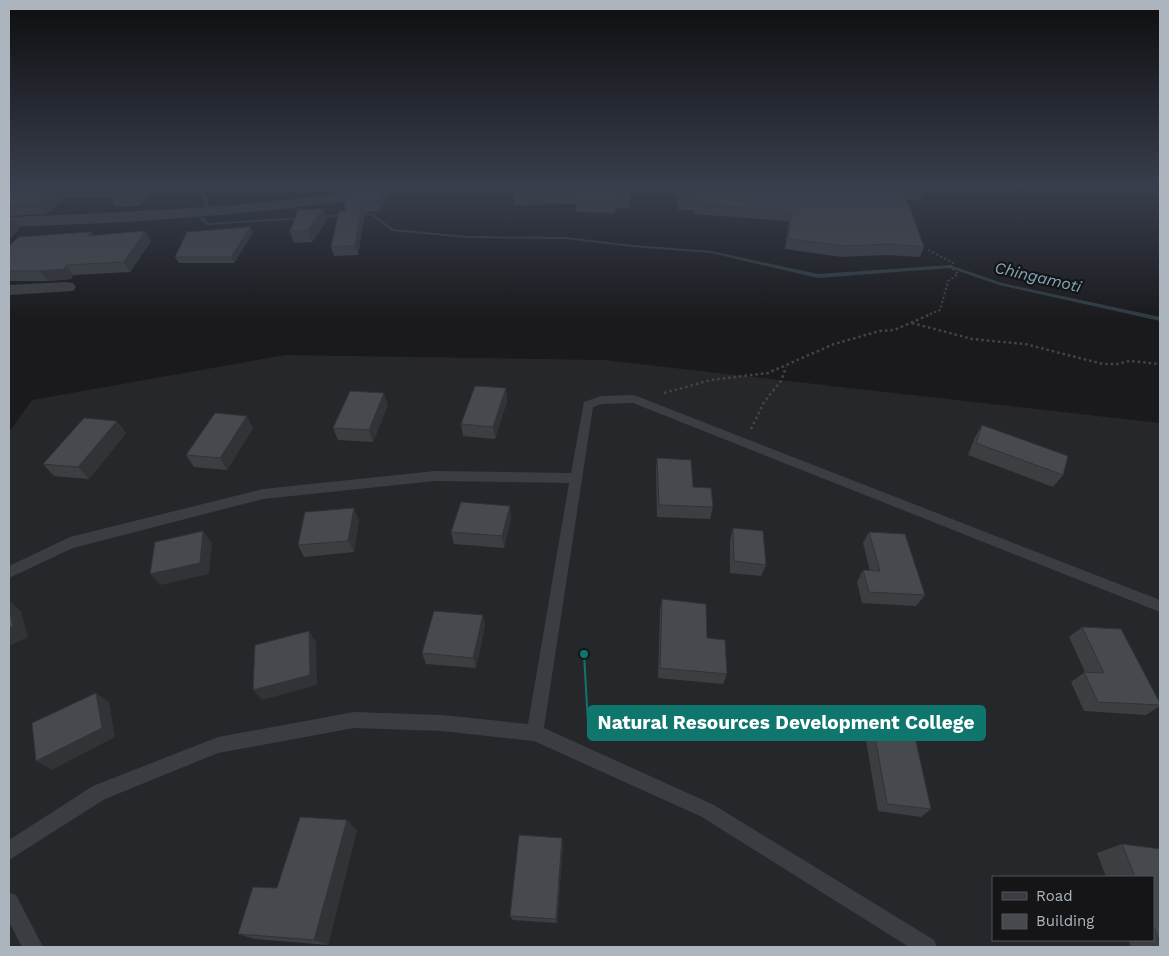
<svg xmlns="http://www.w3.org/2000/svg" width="1169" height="956" font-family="'Work Sans',sans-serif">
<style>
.built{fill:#26272a;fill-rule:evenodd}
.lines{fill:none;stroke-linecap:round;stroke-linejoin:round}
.stream{fill:#2f3d42;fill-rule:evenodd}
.path-far1{stroke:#414449;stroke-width:2;stroke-dasharray:2 2.5;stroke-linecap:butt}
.path{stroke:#414449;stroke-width:2.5;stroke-dasharray:2.5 3;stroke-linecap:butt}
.service{fill:#3b3d42;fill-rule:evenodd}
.minor{fill:#3b3d42;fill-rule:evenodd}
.wall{fill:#3c3f42}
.shaded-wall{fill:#313336}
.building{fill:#46494d;stroke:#313336}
.labels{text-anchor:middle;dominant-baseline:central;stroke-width:4.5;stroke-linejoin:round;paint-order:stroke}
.far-water-label{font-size:16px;font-style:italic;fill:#82a9b9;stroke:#151518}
.leader{fill:none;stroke:#0f766e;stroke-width:2}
.callout-dot{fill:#0f766e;stroke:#151518;stroke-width:2}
.callout{fill:#0f766e;stroke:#0f766e;stroke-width:2}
.callout-label{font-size:19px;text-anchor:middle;font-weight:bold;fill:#fff}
</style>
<rect width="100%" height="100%" fill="#1a1a1d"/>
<path class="built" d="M285 355 604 360 1160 423V947H9V432L32 400ZM993 877H1153V940H993Z"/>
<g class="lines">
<g class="stream">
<polygon points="195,187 200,187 207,196 209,208 205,207 203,196"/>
<polygon points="372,213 393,229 468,236 565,237 633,245 711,251 818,274 950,265 1002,283 1160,317 1160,321 999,285 950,268 818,278 711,253 633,247 565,239 468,238 392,231 371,215 317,218 315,217 317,216"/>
<polygon points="200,217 204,217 208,223 304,217 306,218 304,219 207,225 200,219"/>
</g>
<polyline class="path-far1" points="926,316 940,310 948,281 958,274 950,266 953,263 927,249"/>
<g class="path">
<polyline points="912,323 972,339 1025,344 1103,364 1118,364 1129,361 1160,364"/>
<polyline points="664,393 711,380 768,373 834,344 880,331 894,330 929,315"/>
<polyline points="751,429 764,402 781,381 786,367"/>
</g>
<g class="service">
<polygon points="634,395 1160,600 1160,612 633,403 602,404 593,407 544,728 714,805 934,940 937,947 909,947 702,817 534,741 442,731 354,728 218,753 105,799 9,860 9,840 93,786 218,737 354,712 442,715 528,724 569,483 435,481 263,499 73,548 9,578 9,566 70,537 263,489 435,471 571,473 584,402 601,396"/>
<polygon points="9,892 16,895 43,947 22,947 9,922"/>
</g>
<g class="minor">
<path d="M383 187H420L413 191C279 213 144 223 9 227V217C134 212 259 207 383 187Z"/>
<polygon points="67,282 73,283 76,287 73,291 9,295 9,285"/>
</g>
</g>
<g class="wall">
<polygon points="9,187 173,187 154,189 140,206 116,207 111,198 67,198 46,214 9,216"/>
<polygon points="513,187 631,187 630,208 615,208 615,213 576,212 576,204 514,205"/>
<polygon points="676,187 922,187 924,189 920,200 905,200 924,247 920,257 886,255 842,257 785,249 789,221 694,214 695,210 678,210"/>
<polygon points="345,194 387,197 380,211 365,212 358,255 334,256 331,247 345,211"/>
<polygon points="327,221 312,242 294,243 290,232"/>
<polygon points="250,227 253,233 234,263 179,263 175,257"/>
<polygon points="145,231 151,241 130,272 73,275 71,279 48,281 9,281 9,246 93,236"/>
<polygon points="506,388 507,401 495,439 463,436 461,424"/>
<polygon points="388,405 373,442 338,440 333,428"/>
<polygon points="982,425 1063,475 1053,487 968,455 975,437"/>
<polygon points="253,428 227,470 194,467 186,455"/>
<polygon points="126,433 89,479 54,476 43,464"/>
<polygon points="657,458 693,487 713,507 710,519 657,517 656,470"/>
<polygon points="511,518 504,548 454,544 451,532"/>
<polygon points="359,520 354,552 304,557 298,545"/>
<polygon points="733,528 766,565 761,576 730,573 730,540"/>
<polygon points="869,532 925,595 916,606 862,603 857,582 863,570 870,571 863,543"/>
<polygon points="662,599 707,638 727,674 723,684 658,678 660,610"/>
<polygon points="483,615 485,626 476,668 426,664 422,653"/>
<polygon points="1082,627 1160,703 1160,706 1146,715 1084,711 1071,682 1085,672 1069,637"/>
<polygon points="871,714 931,809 921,817 878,811 863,723"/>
<polygon points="357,830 328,945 255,939 238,934 277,888"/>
<polygon points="563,844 557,923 513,920 510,916"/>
<polygon points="1122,844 1160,849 1160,947 1131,947 1128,940 1153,940 1153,877 1106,877 1097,853"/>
</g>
<g class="shaded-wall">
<polygon points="143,187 153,187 154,189 140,206 135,197"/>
<polygon points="347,187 373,187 348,190"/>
<polygon points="61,188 67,198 46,214 39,204"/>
<polygon points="385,188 387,197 380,211 378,202"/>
<polygon points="362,203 365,212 358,255 355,246"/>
<polygon points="323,209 327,221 312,242 308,230"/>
<polygon points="13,218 20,228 9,240 9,223"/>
<polygon points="250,227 253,233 234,263 231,257"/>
<polygon points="145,231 151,241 130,272 124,262"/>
<polygon points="91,232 97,241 88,236"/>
<polygon points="66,265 73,275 71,279 48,281 40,271"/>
<polygon points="506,388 507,401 495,439 493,427"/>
<polygon points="384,393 388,405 373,442 369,430"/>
<polygon points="247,416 253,428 227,470 220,458"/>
<polygon points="117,421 126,433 89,479 78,467"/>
<polygon points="510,506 511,518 504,548 502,536"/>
<polygon points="354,508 359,520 354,552 348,541"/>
<polygon points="203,531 212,543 209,574 161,585 150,574"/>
<polygon points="9,601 21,611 28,637 9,646"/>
<polygon points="483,615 485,626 476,668 473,658"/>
<polygon points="309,631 316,642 317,685 262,700 253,690"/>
<polygon points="96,693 109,702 115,737 52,770 36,761"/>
<polygon points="347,820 357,830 328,945 314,940"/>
<polygon points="562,838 563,844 557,923 556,919"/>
</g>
<g class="building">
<polygon points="9,187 143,187 135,197 110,197 118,189 61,188 39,204 9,206"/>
<polygon points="513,187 631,187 631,199 615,198 615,203 576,202 577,195 513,196"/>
<polygon points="677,187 922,187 924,189 899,189 909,206 924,247 890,244 846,246 788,239 792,211 696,204 696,200 679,199"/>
<polygon points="385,188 378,202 362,203 355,246 331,247 339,211 345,211 345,194"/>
<polygon points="323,209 308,230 290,232 298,210"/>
<polygon points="13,218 9,223 9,219"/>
<polygon points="250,227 231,257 175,257 187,232"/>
<polygon points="145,231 124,262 66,265 64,269 40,271 9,271 9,246 19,237 91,232 88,236"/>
<polygon points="475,386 506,388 493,427 461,424"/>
<polygon points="350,391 384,393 369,430 333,428"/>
<polygon points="215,413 247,416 220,458 186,455"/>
<polygon points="84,418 117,421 78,467 43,464"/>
<polygon points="982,425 1068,456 1063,475 976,443"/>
<polygon points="657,458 691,460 693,487 711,488 713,507 659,505"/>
<polygon points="461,502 510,506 502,536 451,532"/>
<polygon points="354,508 348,541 298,545 305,512"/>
<polygon points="733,528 763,531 766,565 734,561"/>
<polygon points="203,531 200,563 150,574 155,542"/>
<polygon points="869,532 905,534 925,595 869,592 863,570 880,571"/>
<polygon points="662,599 706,604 707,638 725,640 727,674 660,668"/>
<polygon points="9,608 13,626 9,628"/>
<polygon points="434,611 483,615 473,658 422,653"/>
<polygon points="1082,627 1121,629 1160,703 1160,705 1098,702 1084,672 1104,673"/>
<polygon points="309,631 310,675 253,690 255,645"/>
<polygon points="96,693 102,728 36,761 32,723"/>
<polygon points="871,714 911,719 931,809 887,804"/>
<polygon points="300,817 347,820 314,940 238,934 253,887 277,888"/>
<polygon points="519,835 562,838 556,919 510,916"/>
<polygon points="1122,844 1160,849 1160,943 1153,924 1153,877 1135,877"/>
</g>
<linearGradient id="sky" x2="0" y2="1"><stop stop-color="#0e0e10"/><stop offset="0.58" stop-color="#383e4c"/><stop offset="1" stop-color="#383e4c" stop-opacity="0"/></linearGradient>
<rect width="1169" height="321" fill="url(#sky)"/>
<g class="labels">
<g class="far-water-label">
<text transform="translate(1038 277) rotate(13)">Chingamoti</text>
</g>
</g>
<path class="leader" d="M584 654L588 723"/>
<circle class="callout-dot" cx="584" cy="654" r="5"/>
<rect class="callout" x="588" y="706" width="397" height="34" rx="5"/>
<g class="callout-label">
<text x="786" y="729">Natural Resources Development College</text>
</g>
<rect width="1169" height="956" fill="none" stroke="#acb4bd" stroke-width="20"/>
<rect x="992" y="876" width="162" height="65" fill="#151518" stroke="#51555a"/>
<rect x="1002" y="892" width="25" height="8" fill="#3b3d42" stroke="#51555a"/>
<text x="1036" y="901" font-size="15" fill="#acb4bd">Road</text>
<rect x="1002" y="914" width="25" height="15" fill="#46494d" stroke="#51555a"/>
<text x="1036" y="926" font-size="15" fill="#acb4bd">Building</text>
</svg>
